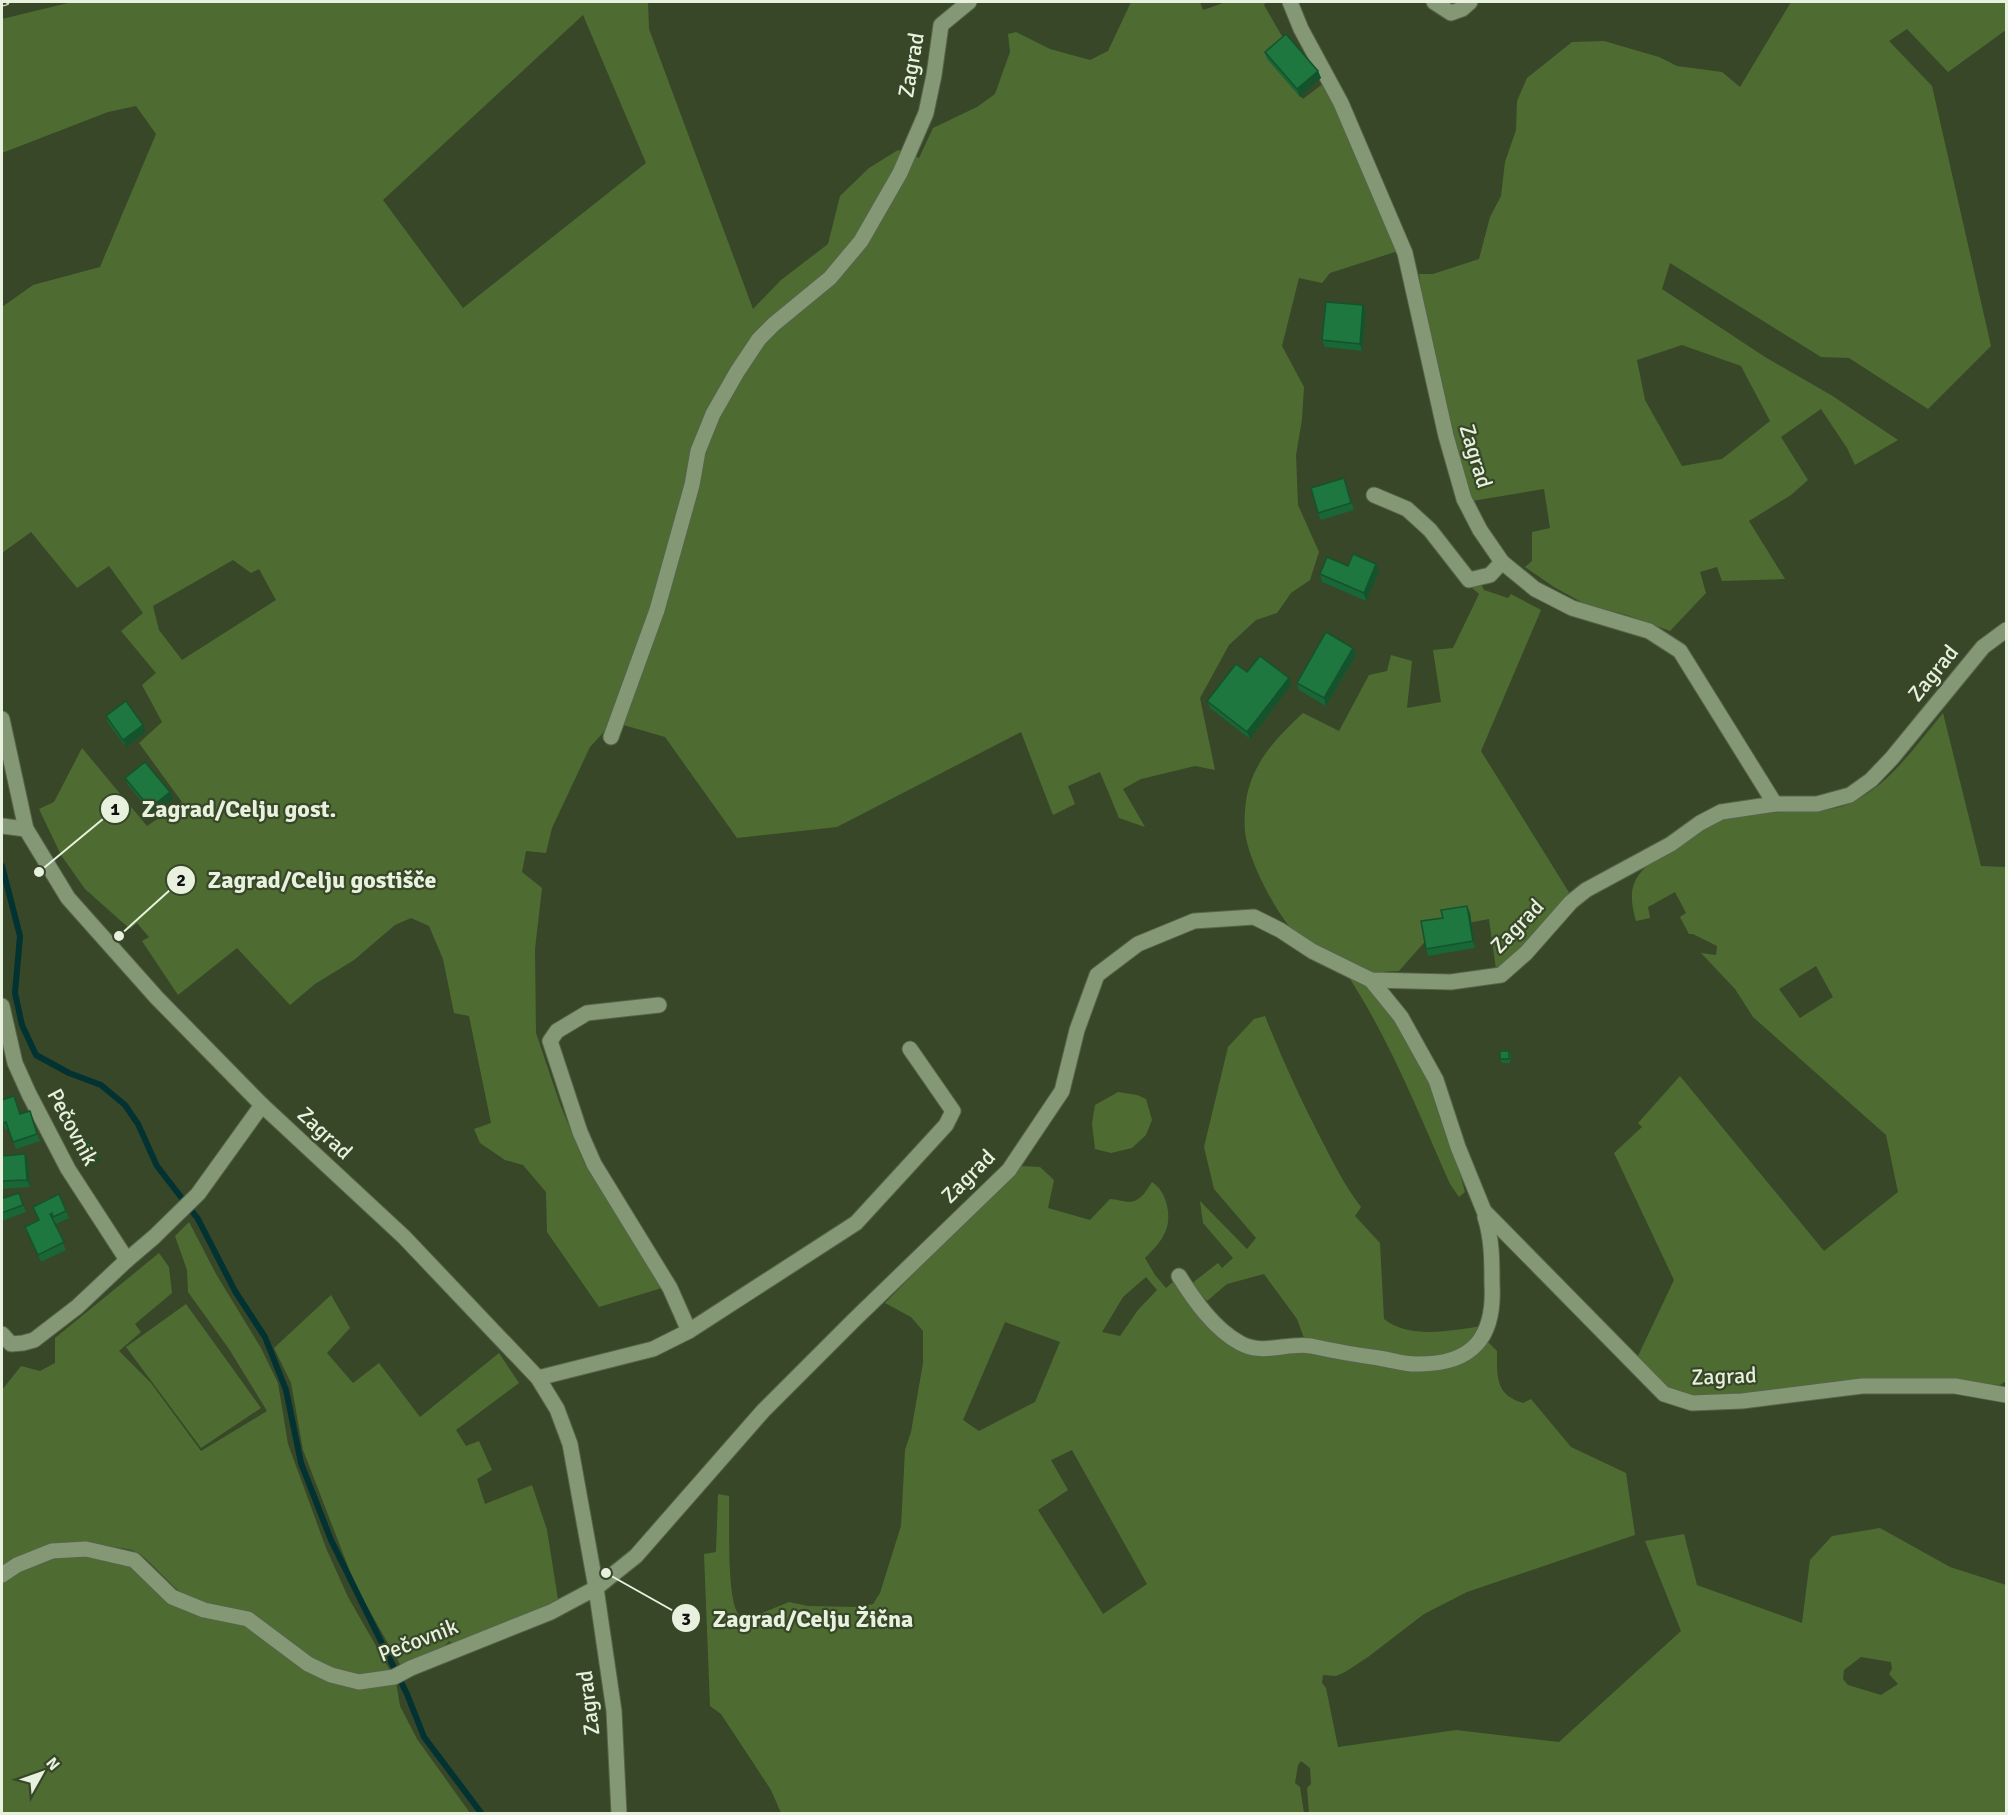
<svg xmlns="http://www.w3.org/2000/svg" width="2008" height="1815" font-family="Signika,sans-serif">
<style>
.green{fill:#4e6c32;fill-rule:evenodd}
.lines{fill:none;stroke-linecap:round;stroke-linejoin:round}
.stream{stroke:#023231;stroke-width:6}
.street-casing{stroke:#566449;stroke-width:17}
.street{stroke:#849875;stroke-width:15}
.rail-casing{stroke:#cfd9c5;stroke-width:7}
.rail{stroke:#374728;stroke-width:4.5;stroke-dasharray:14;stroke-linecap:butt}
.wall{fill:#196636}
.shaded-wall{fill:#14532c}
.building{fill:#1d773f;stroke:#14532c;stroke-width:1.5}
.labels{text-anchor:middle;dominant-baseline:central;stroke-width:4.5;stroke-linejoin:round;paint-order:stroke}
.street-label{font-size:22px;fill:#e7f1de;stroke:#374728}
.leader{fill:none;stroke:#e7f1de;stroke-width:2}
.callout-dot{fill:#e7f1de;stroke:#374728;stroke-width:2}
.mark-label{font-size:18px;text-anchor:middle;font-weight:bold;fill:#111}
.callout-label{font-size:24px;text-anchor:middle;font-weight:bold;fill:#e7f1de;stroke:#374728;stroke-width:4.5;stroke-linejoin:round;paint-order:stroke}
</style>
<rect width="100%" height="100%" fill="#374728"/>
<g class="green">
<path d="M72 2H648L649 29 753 309 781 280 828 244 840 196 869 168 898 150 919 158 933 128 977 107 995 94 1010 52 1008 34 1016 32 1050 49 1090 60 1108 51 1131 2H1200L1203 10 1226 2H1266L1264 5 1283 38 1265 54 1303 99 1324 83 1359 158 1398 251 1330 273 1322 283 1299 278 1282 346 1304 387 1302 419 1296 455 1298 505 1319 552 1310 580 1291 593 1277 613 1256 620 1229 645 1200 698 1215 770 1195 766 1141 779 1123 789 1145 827 1119 818 1100 772 1068 786 1075 804 1053 815 1021 732 837 827 737 838 665 737 613 722 590 747 552 828 546 853 526 851 522 872 542 888 535 949 536 1033 560 1104 585 1165 662 1288 599 1307 547 1232 546 1192 523 1165 505 1160 480 1143 474 1129 491 1123 469 1016 454 1013 443 959 429 926 411 918 395 925 354 960 315 984 290 1005 237 948 178 995 142 941 149 937 137 923 130 929 85 889 61 855 39 809 54 802 82 748 147 826 182 802 139 743 162 722 142 685 156 673 121 631 143 613 109 566 77 588 31 532 2 553V307L33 285 100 267 156 134 136 106 108 112 2 153V19ZM583 15 646 163 463 308 383 200ZM233 560 251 573 259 569 276 600 182 660 159 630 153 606Z"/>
<path d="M1791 2H2006V30L1948 72 1907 29 1889 41 1932 86 1991 346 1928 409 1849 358 1821 357 1670 263 1662 289 1765 357 1831 395 1898 440 1855 465 1847 448 1821 409 1781 437 1808 480 1791 495 1749 521 1785 579 1722 581 1717 567 1700 572 1706 593 1670 631 1627 615 1585 604 1554 587 1525 567 1532 561V532L1550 528 1544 489 1472 501C1448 427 1429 351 1419 274H1433L1479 259 1490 217 1501 196 1505 162 1516 130 1517 101 1527 78 1572 42 1604 41 1659 57 1677 66 1722 72 1740 87ZM1682 345 1741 366 1770 421 1722 459 1682 466 1645 400 1637 360Z"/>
<path d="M1481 584 1484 590 1508 598 1511 594 1541 610 1481 751 1570 894 1512 963 1496 969 1489 919 1436 929 1399 971C1388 971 1373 974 1363 970 1352 967 1305 943 1298 936 1278 918 1247 858 1245 831 1244 820 1245 806 1247 795 1254 761 1278 736 1303 713L1339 731 1369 675 1387 671 1391 655 1412 661 1407 708 1441 702 1433 650 1453 648 1479 594 1471 587Z"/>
<path d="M1943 713 1981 866 2006 867V1381L2000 1385 1955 1382 1719 1398H1690L1671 1392 1637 1358 1674 1280 1614 1153 1642 1127 1638 1123 1680 1076 1824 1251 1898 1192 1886 1135 1753 1017 1735 989 1701 953 1716 955 1717 946 1693 934H1689L1680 917 1686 913 1675 892 1648 907 1650 918 1636 921C1626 887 1634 873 1663 854 1677 845 1691 834 1705 826 1724 816 1751 814 1772 813 1798 810 1829 814 1853 802 1891 783 1916 745 1943 713ZM1816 966 1833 997 1800 1018 1779 989Z"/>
<path d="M1348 976 1374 991 1397 1018 1431 1079 1443 1112 1465 1192 1459 1197 1450 1184C1419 1114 1390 1040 1348 976Z"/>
<path d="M1265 1016C1281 1057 1299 1096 1319 1135 1332 1160 1344 1185 1361 1207L1355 1216 1380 1243 1384 1319C1411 1340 1452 1330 1484 1326L1456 1354 1415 1360 1304 1338 1297 1319 1264 1274 1227 1284 1207 1301 1191 1284 1218 1263 1222 1268 1233 1258 1203 1223 1200 1201 1247 1249 1256 1238 1214 1189 1204 1147 1228 1047 1254 1019Z"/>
<polygon points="1118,1092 1137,1095 1146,1099 1152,1120 1146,1135 1132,1148 1111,1153 1095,1149 1092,1123 1095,1105"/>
<path d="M1019 1166 1040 1167 1054 1180 1048 1208 1090 1220 1110 1199C1116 1199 1124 1202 1130 1202 1141 1201 1147 1190 1152 1182 1166 1190 1172 1215 1166 1230 1162 1241 1153 1250 1145 1258L1155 1275 1166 1288 1175 1280 1231 1343 1302 1348 1427 1368 1487 1341 1497 1351C1497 1376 1495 1395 1523 1403L1531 1399 1571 1447 1626 1473 1635 1535 1467 1592 1424 1614 1368 1657 1345 1672 1336 1676 1323 1675 1322 1683 1326 1688 1338 1747 1456 1730 1559 1742 1681 1631 1645 1541 1684 1534 1697 1585 1802 1623 1810 1560 1832 1536 1880 1528 1950 1567 2006 1585V1813H1309L1307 1788 1311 1784 1310 1768 1301 1761 1298 1765 1295 1783 1300 1787 1304 1813H781L771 1790 721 1714 710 1706 704 1554 716 1552 718 1494 729 1496C730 1519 726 1600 739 1615L752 1617 789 1602 808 1606 859 1607 873 1604 880 1593 901 1526 905 1450 911 1432 923 1363V1331L911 1317 885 1303ZM1146 1277 1157 1290 1138 1310 1120 1336 1102 1332 1123 1297ZM1005 1322 1060 1342 1035 1402 979 1431 963 1420ZM1072 1450 1147 1584 1103 1614 1038 1510 1068 1490 1051 1460ZM1861 1657 1891 1662 1892 1669 1889 1674 1898 1684 1881 1695 1848 1685 1843 1679 1844 1670Z"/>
<path d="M189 1222 216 1274 261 1348 278 1383 288 1444 326 1548 348 1597 391 1672 356 1674 332 1668 180 1592C166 1580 154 1565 140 1554 133 1549 121 1548 113 1547 61 1537 48 1544 2 1566V1390L21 1366 40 1371 55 1363V1338L159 1253 169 1267 172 1293 135 1324 141 1332 119 1351 151 1383 201 1451 267 1411 229 1349 188 1292 187 1270 175 1236Z"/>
<polygon points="331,1295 350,1328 327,1353 353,1383 379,1363 420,1417 499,1353 519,1383 456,1430 466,1446 479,1441 492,1470 477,1479 485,1504 532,1485 547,1530 560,1612 512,1631 491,1627 489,1640 457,1647 449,1641 439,1652 402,1668 356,1587 303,1450 291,1383 274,1348"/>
<polygon points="186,1304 261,1408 201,1448 126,1347"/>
<polygon points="69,1555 107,1556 128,1563 176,1602 247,1623 309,1672 396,1682 400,1706 417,1739 470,1813 2,1814 2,1580 40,1560"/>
</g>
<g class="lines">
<polyline class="stream" points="2,866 20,936 15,993 22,1025 36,1055 69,1073 101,1085 125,1105 138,1124 157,1166 198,1219 235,1291 265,1337 286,1390 301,1463 331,1540 407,1694 424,1737 482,1814"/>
<g class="street-casing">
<g id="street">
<polyline points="1290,2 1301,29 1341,103 1405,253 1446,436 1464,499 1480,530 1502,562 1535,589 1572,608 1649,631 1680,651 1775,804"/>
<polyline points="1434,2 1451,13 1462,9 1470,2"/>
<polyline points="1374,495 1407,509 1430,530 1469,580 1490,575 1502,562"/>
<polyline points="2,719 26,829 68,898 157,998 262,1105 404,1237 538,1378 557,1409 570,1444 596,1588 614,1711 619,1814"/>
<polyline points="611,737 657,610 692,485 698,451 713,414 737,372 759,339 774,324 830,278 861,241 900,173 926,113 934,75 941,25 969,2"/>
<polyline points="2,826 26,829"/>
<polyline points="1371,980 1401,1017 1436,1080 1458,1147 1484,1211 1664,1394 1692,1403 1742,1401 1862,1386 1955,1386 2006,1395"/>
<polyline points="659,1005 587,1013 557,1031 550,1041 580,1132 594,1164 670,1288 689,1331"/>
<polyline points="2,1006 15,1063 29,1094 68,1169 127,1260"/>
<path d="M1179 1276C1194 1300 1214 1329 1240 1343 1263 1356 1287 1342 1311 1346 1334 1351 1356 1355 1379 1358 1392 1360 1406 1365 1419 1364 1473 1364 1495 1337 1492 1284 1492 1261 1492 1239 1485 1217"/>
<polyline points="2,1334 11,1344 23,1343 34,1340 77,1307 127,1260 154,1237 198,1194 262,1105"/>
<polyline points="538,1378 653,1349 689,1331 856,1223 946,1125 953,1111 910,1049"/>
<polyline points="2,1575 17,1565 52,1551 86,1549 134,1560 172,1597 204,1610 248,1619 308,1664 331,1675 359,1682 394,1677 411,1668 551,1612 596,1588 636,1556 763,1411 854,1320 1009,1170 1062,1091 1077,1030 1097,975 1138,944 1194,921 1254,917 1280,930 1312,951 1371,980 1451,982 1501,975 1526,953 1571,902 1586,890 1671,844 1700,823 1721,812 1775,804 1817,804 1850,795 1871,780 1892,758 1983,647 2006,630"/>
</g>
</g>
<use href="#street" class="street"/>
<g class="rail-casing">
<polyline id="rail" points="2,3 6,2"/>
</g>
<use href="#rail" class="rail"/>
</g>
<g class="wall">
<polygon points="1265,52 1318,71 1321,78 1300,97 1267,59"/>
<polygon points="1366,313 1362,351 1325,347 1322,340"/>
<polygon points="1344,478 1354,510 1321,520 1318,513"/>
<polygon points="1379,571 1366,601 1322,582 1320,574"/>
<polygon points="1353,648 1356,655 1326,706 1299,690 1297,683"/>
<polygon points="1247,672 1291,685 1250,739 1210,708 1207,701"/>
<polygon points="106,716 146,732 126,747 108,723"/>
<polygon points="125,778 173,799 153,815 128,785"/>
<polygon points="1467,906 1470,913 1475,948 1428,956 1426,949 1443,918"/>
<polygon points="1509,1051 1511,1055 1510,1063 1502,1063 1500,1059"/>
<polygon points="30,1111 40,1141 16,1149 9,1129 5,1130 3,1123 20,1114"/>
<polygon points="2,1156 28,1161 30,1187 2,1189"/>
<polygon points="2,1191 4,1198 19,1193 26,1212 2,1221"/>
<polygon points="33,1207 66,1211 69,1218 56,1224 54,1220 53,1221 66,1250 41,1262 25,1227 38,1220"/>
</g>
<g class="shaded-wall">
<polygon points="1318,71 1321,78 1300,97 1297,89"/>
<polygon points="1363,305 1366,313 1362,351 1360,344"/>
<polygon points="1376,564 1379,571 1366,601 1364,593"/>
<polygon points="1353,648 1356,655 1326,706 1324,698"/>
<polygon points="1289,678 1291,685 1250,739 1247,732"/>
<polygon points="143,725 146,732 126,747 123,740"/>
<polygon points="170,792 173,799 153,815 150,808"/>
<polygon points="1467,906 1470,913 1475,948 1473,941"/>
<polygon points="25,1154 28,1161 30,1187 27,1180"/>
<polygon points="98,1157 99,1161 90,1167 88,1163"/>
</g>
<g class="building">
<polygon points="1286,34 1318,71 1297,89 1265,52"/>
<polygon points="1326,302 1363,305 1360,344 1322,340"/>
<polygon points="1344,478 1351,503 1318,513 1311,488"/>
<polygon points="1353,554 1376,564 1364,593 1320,574 1327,557 1348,566"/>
<polygon points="1326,632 1353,648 1324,698 1297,683"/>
<polygon points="1260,656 1289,678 1247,732 1207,701 1236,664 1247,672"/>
<polygon points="126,701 143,725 123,740 106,716"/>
<polygon points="145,762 170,792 150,808 125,778"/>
<polygon points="1467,906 1473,941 1426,949 1421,921 1443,918 1441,910"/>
<rect x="1500" y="1051" width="9" height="8"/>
<polygon points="14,1096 20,1114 30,1111 37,1134 13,1142 6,1122 3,1123 2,1119 2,1100"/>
<polygon points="89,1142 98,1157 88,1163 79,1148"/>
<polygon points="25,1154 27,1180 2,1181 2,1156"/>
<polygon points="2,1191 4,1198 19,1193 23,1205 2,1213"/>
<polygon points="59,1194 66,1211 53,1217 52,1213 50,1214 64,1242 38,1255 25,1227 39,1220 33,1207"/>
</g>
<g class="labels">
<g class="street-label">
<text transform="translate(911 65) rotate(-80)">Zagrad</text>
<text transform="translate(1476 456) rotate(73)">Zagrad</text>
<text transform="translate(1933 673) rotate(-51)">Zagrad</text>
<text transform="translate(1517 926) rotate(-46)">Zagrad</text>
<text transform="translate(73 1127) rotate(62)">Pečovnik</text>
<text transform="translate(325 1133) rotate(43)">Zagrad</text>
<text transform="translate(968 1176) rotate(-45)">Zagrad</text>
<text transform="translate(1724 1376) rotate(-2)">Zagrad</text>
<text transform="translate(418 1640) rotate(-21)">Pečovnik</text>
<text transform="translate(588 1703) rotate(-97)">Zagrad</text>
</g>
</g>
<path class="leader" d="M39 872L115 809M119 936L181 880M606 1573L686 1618"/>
<g class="callout-dot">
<circle cx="39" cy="872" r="6"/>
<circle cx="119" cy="936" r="6"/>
<circle cx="606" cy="1573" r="6"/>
<circle cx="115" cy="809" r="15"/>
<circle cx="181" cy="880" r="15"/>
<circle cx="686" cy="1618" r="15"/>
</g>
<g class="mark-label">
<text x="115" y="815">1</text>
<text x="181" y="886">2</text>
<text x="686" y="1625">3</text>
</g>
<g class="callout-label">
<text x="239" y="817">Zagrad/Celju gost.</text>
<text x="322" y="888">Zagrad/Celju gostišče</text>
<text x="813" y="1627">Zagrad/Celju Žična</text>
</g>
<rect width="2008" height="1815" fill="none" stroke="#e7f1de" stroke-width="6"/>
<g transform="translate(42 1773) rotate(50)" stroke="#374728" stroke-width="4.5" paint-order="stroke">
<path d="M0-4.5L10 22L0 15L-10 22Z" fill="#e7f1de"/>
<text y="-9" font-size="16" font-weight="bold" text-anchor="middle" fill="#e7f1de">N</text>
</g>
</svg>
